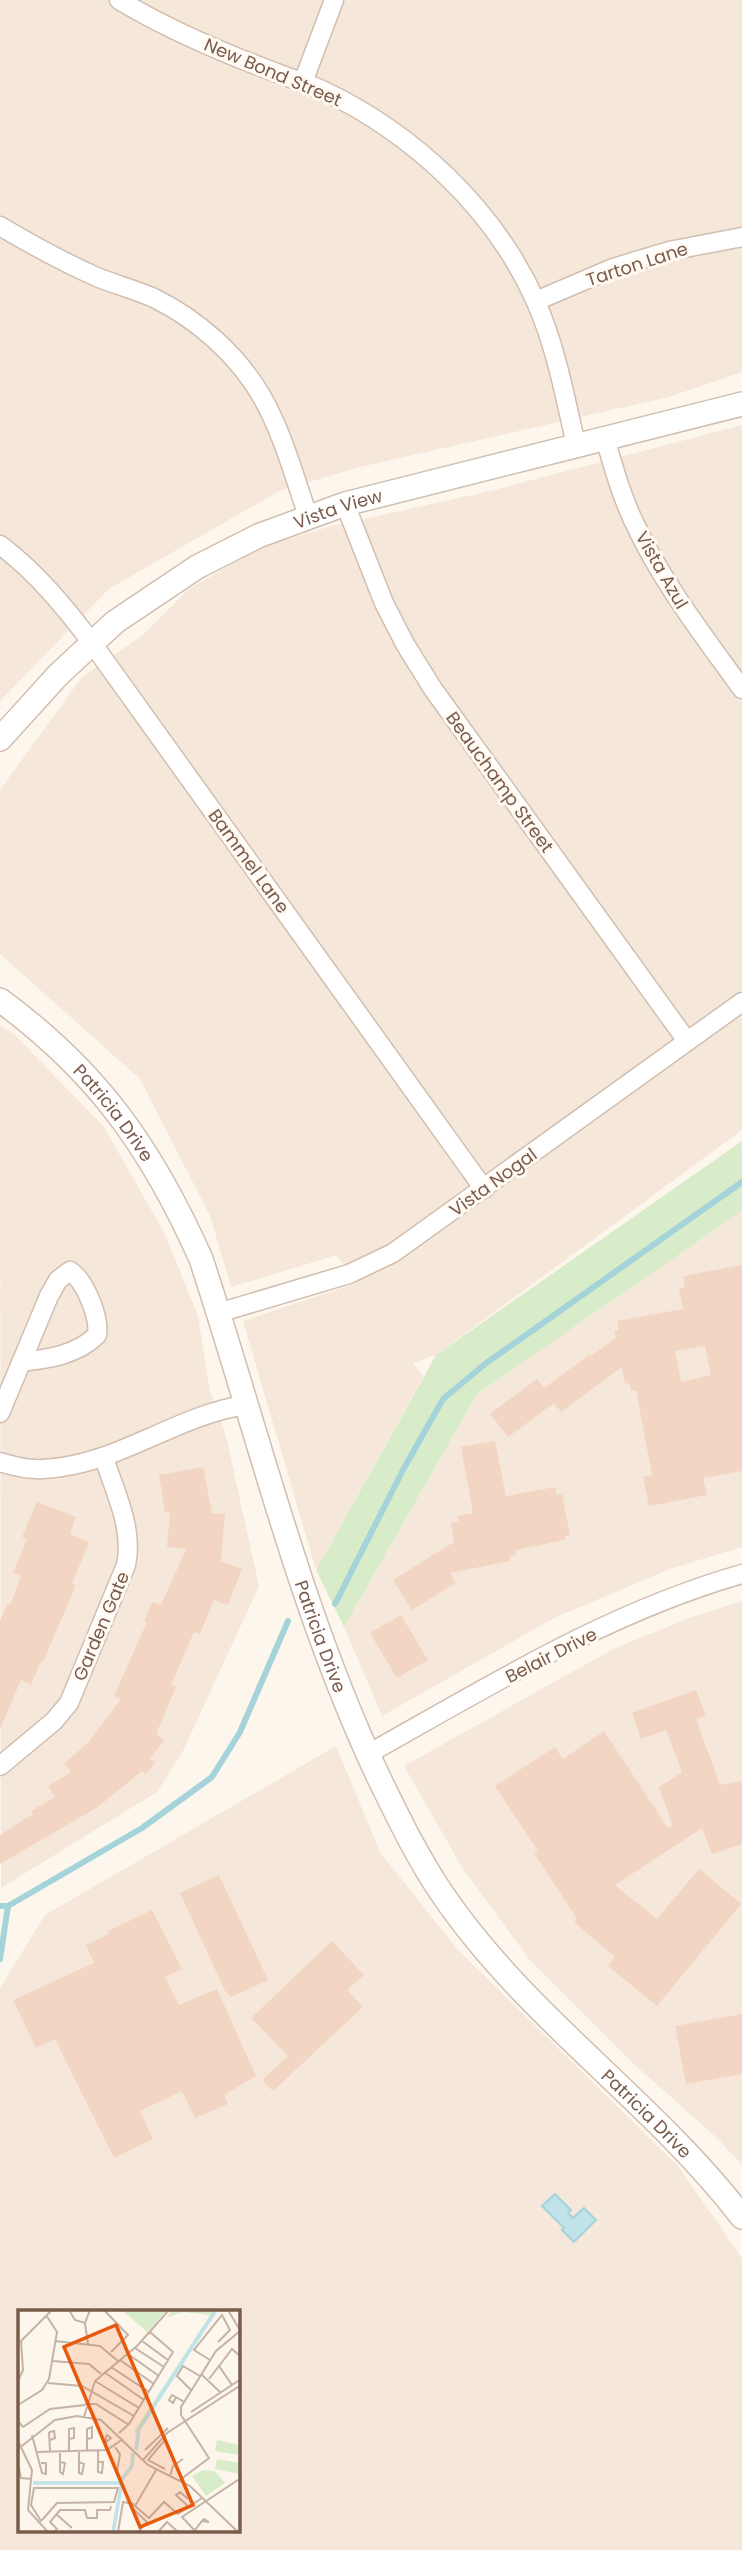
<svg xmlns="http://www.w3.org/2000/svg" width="742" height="2550" font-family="Poppins,sans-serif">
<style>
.residential{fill:#f5e8da;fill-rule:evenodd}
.green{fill:#d8ecc9}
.water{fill:#bfe3e8;stroke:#a5d3da;stroke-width:2}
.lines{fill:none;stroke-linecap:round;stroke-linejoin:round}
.stream{stroke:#a5d3da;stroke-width:6}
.building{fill:#f3d5c3;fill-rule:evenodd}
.minor-casing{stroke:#d1beb0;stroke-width:21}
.tertiary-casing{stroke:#d1beb0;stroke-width:26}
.minor{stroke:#fff;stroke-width:18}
.tertiary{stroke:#fff;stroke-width:23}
.labels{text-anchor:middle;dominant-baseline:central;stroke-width:6;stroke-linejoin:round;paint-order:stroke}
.street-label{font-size:18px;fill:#7a5c4d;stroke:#fffaf3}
.inset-river{fill:none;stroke:#bfe3e8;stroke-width:3.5}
.inset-road{fill:none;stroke:#c5b3a7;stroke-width:2}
.view{fill:#e8590c;fill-opacity:0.15;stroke:#e8590c;stroke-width:3.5}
.inset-edge{fill:none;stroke:#7a5c4d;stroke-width:3.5}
</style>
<rect width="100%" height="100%" fill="#fdf6ec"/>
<g class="residential">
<polygon points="0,0 742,0 742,372 669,397 360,467 279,491 109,589 0,701"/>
<polygon points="742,425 742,1130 436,1355 413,1363 423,1377 316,1570 243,1321 357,1283 337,1255 231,1287 210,1216 140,1079 0,954 0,790 82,677 143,635 189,589 262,547 328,527 490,491"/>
<polygon points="0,1025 14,1034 104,1127 165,1234 198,1316 210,1391 226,1436 259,1586 182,1753 157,1792 1,1888"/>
<polygon points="742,1211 742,1547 670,1569 556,1617 382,1716 344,1627 477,1394"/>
<polygon points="742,1601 742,2165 718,2139 636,2066 529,1959 463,1869 404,1766 613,1649 692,1617"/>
<path d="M336 1746 380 1852 458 1950 677 2165 742 2258V2550H0V1988L45 1915ZM19 2312H238V2531H19Z"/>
</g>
<polygon class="green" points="742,1141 742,1211 477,1394 344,1627 316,1570 436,1355"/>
<polygon class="water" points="555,2194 571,2210 568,2213 573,2218 584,2208 596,2220 574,2242 562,2230 564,2228 542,2206"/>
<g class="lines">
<g class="stream">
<polyline points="335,1604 403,1470 443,1399 485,1364 742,1182"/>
<polyline points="0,1906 8,1906 142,1828 212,1777 240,1732 288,1621"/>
<polyline points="0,1959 8,1906"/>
</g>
</g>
<g class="building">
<path d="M742 1265V1471L703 1478 707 1495 649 1506 643 1477 652 1475 636 1390 631 1391 629 1383 625 1384 622 1367 561 1412 554 1403 508 1437 490 1414 537 1379 544 1388 590 1354 591 1356 616 1338 614 1331 619 1330 617 1321 683 1309 679 1288 685 1287 683 1276ZM705 1346 711 1375 681 1382 675 1351Z"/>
<polygon points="495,1441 506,1496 555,1487 557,1495 562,1494 570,1535 565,1536 565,1540 516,1550 516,1555 509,1556 510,1561 450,1573 456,1583 412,1610 393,1580 454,1542 451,1523 459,1521 457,1516 473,1513 461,1447"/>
<polygon points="203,1467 212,1513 225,1514 221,1561 242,1569 228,1605 214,1600 200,1634 194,1632 171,1685 176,1687 156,1734 164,1740 150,1759 155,1762 146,1774 142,1771 98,1807 0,1864 0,1835 33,1814 31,1811 55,1797 48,1786 71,1772 64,1763 88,1743 121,1699 114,1696 147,1622 144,1621 152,1602 161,1605 186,1549 167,1547 170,1512 165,1513 159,1475"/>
<polygon points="37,1502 76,1517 70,1534 89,1542 72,1584 76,1585 43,1662 41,1661 31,1685 21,1680 0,1729 0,1621 7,1604 10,1605 21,1576 13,1573 27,1539 22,1537"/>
<polygon points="401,1615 428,1660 397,1678 370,1633"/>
<polygon points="696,1690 706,1716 696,1719 720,1785 742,1781 742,1844 712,1854 702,1828 615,1885 657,1919 699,1869 741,1904 657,2006 608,1966 615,1957 574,1922 577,1919 534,1853 538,1851 495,1786 555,1747 563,1759 604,1731 668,1828 673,1826 659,1787 682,1772 666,1730 641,1739 632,1713"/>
<polygon points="219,1875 268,1980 231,1997 225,1991 180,1893"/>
<polygon points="152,1910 182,1969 165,1977 179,2005 217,1989 256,2076 224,2095 228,2104 195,2118 182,2091 140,2111 153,2139 114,2158 55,2039 36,2048 13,2000 94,1963 86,1945 109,1934 108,1931"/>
<polygon points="332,1941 364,1975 347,1990 363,2007 273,2091 262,2080 288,2056 251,2018"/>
<polygon points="742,2014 742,2074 686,2084 675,2026"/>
</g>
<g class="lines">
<g class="minor-casing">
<g id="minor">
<path d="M119 0C169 30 223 53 277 73 292 79 307 83 322 90 413 133 495 209 536 302 556 347 565 397 576 445"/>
<polyline points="303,82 334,0"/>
<path d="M0 226C32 245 65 263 99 278 117 285 136 290 154 298 197 319 238 355 262 397 283 434 294 476 308 516"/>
<polyline points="536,301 613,268 669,251 742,237"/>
<path d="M605 438C613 466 621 494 633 520 661 581 703 635 742 689"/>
<polyline points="345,504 384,603 405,644 433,689 687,1041"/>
<path d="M0 545C36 572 65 607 92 643L484 1189"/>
<polyline points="218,1313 349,1274 393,1253 742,1002"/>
<path d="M0 1413 49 1296 58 1280 70 1271C85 1280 100 1318 97 1335 77 1355 48 1359 21 1362"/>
<path d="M0 1462C13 1466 29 1470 43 1469 116 1466 174 1416 245 1405"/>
<path d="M368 1754C488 1687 608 1612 742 1574"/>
<path d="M0 1766 54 1721 69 1703 126 1565C134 1529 115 1492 104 1458"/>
</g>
</g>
<g class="tertiary-casing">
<g id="tertiary">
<path id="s1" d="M0 739 58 675 115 622 197 567 258 536 345 504 742 404"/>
<path id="s2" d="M0 1000C98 1072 152 1149 201 1259 258 1432 300 1611 378 1776 398 1817 417 1857 443 1895 526 2017 652 2100 742 2217"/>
</g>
</g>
<use href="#minor" class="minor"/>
<use href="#tertiary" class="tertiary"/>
</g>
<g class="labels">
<g class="street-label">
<text transform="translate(273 72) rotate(23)">New Bond Street</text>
<text transform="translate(637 264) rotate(-18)">Tarton Lane</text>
<text stroke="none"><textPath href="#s1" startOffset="416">Vista View</textPath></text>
<text transform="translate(662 570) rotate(60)">Vista Azul</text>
<text transform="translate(500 782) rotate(54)">Beauchamp Street</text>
<text transform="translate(249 861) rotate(54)">Bammel Lane</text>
<text stroke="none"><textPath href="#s2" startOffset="161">Patricia Drive</textPath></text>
<text transform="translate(493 1182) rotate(-36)">Vista Nogal</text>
<text transform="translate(101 1626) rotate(-67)">Garden Gate</text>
<text stroke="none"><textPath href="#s2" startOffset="728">Patricia Drive</textPath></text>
<text transform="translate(551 1655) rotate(-27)">Belair Drive</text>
<text stroke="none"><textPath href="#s2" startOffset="1314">Patricia Drive</textPath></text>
</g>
</g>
<g transform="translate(18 2310)">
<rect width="222" height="222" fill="#fdf6ec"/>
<path d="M104 0H149L129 22ZM155 0H200L122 121 119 142 117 120 192 5 166 2 149 7ZM199 130 222 135 221 145 197 141ZM199 149 222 153 221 164 197 159ZM185 160 197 161 207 173 188 186 174 166Z" fill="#d8ecc9"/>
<path class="inset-river" d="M118 140 121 119 198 0M15 173H101L114 156 115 143M95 222 104 172"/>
<path class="inset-road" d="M51 0 57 10 67 13M86 0 110 25 93 42M210 0 223 22M37 31 82 36 100 51M124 31 150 50M70 34 67 13 72 0M117 38 146 57M110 44 141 66M102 50 136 74M192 50 176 40 204 5 212 20 200 32M35 51 71 54 83 64M201 56 214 75M93 57 131 82M86 62 126 90M183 64 202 82M191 69 214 39 223 47M0 71 5 60 3 31 34 0M77 71 121 98M30 73 64 76 116 106M173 80 159 66 165 56 182 66M158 87 155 93 151 90 154 85 163 90 166 92M67 94H78L111 115M0 95 24 80 31 69 39 22 28 5M173 102 223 69M66 107 77 71 119 36 151 0M0 111 5 117 32 99 67 95M101 123 111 114 155 42 132 22M14 125 24 163 28 164V153H23M69 129 74 128V117L69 119V140M32 130 37 128 36 121 32 122 31 123 32 141M0 131 14 160 10 200 30 222M146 131 130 150 147 159M88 132 93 128 89 125 88 127V140M97 137 102 144 99 162M0 139 37 110 59 106 83 110 130 155 172 176 220 222M80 140V162L84 163 85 152H80M127 140 150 118M42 141V162L45 164 47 153 42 152M51 141V119L56 118V128L51 129M61 141V163L64 164 66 154 61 152M19 142 89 140 105 129M125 150 149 123 223 75M0 153 3 168 14 169M138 160 117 196 131 208 146 192 160 204 184 188M152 166 155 156 165 149M162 170 191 148 163 105V97L198 41 222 21M170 189 162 182 158 185 171 197M116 194 113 197 129 212 120 222M38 204 54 218M20 213 25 209 39 193 96 192 100 178H16L13 195 23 211M177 220 184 211 186 209 191 212 184 211M36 222 39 219 32 212 42 200H67L69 208H79V200H92L93 196M100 222 105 192 116 194M140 222 149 212 160 222M178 222 164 207 223 168"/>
<path class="view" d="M98 15 175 195 122 217 46 37Z"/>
<rect width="222" height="222" class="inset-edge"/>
</g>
</svg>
